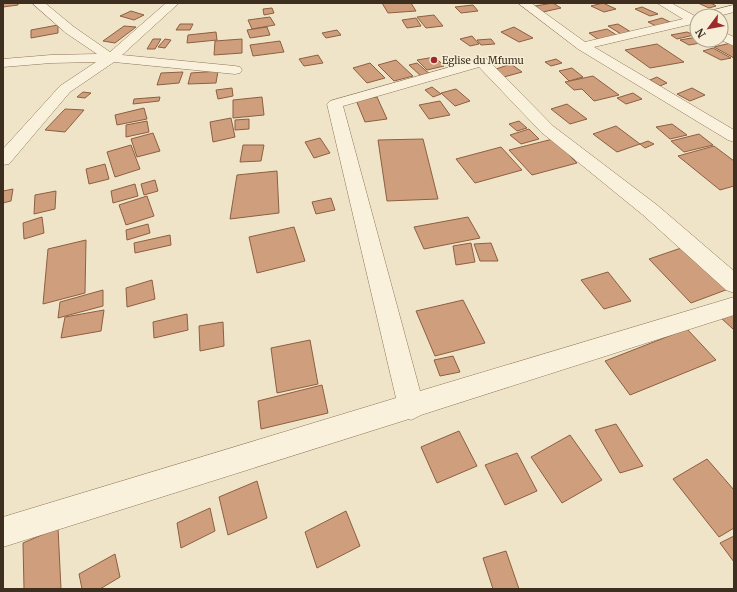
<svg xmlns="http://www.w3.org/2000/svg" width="737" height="592" font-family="Merriweather,serif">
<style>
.building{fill:#cf9f7d;stroke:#8d5f41}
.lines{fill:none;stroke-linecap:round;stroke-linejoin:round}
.minor-casing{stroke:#8d765c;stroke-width:1}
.minor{fill:#faf1dc;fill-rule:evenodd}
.poi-dot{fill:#9e2a2b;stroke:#f7eed8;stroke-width:1.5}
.labels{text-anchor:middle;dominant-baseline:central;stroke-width:3;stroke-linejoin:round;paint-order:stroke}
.far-poi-label{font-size:10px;fill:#3d2e20;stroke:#f7eed8;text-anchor:start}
</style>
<rect width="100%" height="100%" fill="#f0e4c8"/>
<g class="building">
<polygon points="3,3 18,3 18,5 3,7"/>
<polygon points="382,3 411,3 416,11 388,13"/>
<polygon points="553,3 561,8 543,12 535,6"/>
<polygon points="603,3 616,9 604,12 591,6"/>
<polygon points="698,3 711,3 716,6 709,8"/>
<polygon points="473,5 478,11 461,13 455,7"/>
<polygon points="642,7 658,14 650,16 635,9"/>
<polygon points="272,8 274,13 264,15 263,9"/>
<polygon points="131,11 144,15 134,20 120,16"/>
<polygon points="434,15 443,26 426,28 417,17"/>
<polygon points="270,17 275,25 252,29 248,20"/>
<polygon points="416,18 421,26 407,28 402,20"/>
<polygon points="662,18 670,22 656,26 648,22"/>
<polygon points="180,24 193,24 190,30 176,30"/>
<polygon points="618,24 631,32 621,34 608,26"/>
<polygon points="58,25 58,33 31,38 31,30"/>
<polygon points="124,26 136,27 115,43 103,41"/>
<polygon points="267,27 270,35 250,38 247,30"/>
<polygon points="514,27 533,38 519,42 501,32"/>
<polygon points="607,29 618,36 599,40 589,33"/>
<polygon points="337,30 341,35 326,38 322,33"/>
<polygon points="216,32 217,40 187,43 188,35"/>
<polygon points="687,32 694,35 677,39 671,35"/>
<polygon points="472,36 479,44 470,46 460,39"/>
<polygon points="697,37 697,40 702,40 706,42 689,45 680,40"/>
<polygon points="153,39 161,39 155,49 147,49"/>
<polygon points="165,39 171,40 165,48 158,47"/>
<polygon points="242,39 242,53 214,55 215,41"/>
<polygon points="491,39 495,44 481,45 477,40"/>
<polygon points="280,41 284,52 253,56 250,45"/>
<polygon points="731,43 734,44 734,58 714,47"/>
<polygon points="657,44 684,62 650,68 625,50"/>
<polygon points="713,48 731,58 721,60 703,51"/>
<polygon points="318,55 323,63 304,66 299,59"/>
<polygon points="435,57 444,66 427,70 417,60"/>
<polygon points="556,59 562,63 551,66 545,62"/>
<polygon points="396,60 413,76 394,81 378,65"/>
<polygon points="370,63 385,78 367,83 353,68"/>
<polygon points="417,63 431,75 422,77 409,65"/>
<polygon points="511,64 522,72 504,77 493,70"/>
<polygon points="572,68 583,77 569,81 559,71"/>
<polygon points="218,71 216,83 188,84 191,73"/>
<polygon points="183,72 179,83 157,85 161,73"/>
<polygon points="593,76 619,95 594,101 582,89 574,90 565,82"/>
<polygon points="657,77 667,83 660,86 650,80"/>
<polygon points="432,87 441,94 433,97 425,90"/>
<polygon points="232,88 233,96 218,99 216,90"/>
<polygon points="692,88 705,95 690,101 677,94"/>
<polygon points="456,89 470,101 455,106 441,93"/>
<polygon points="83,92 91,93 85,98 77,97"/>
<polygon points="633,93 642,99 626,104 617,98"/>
<polygon points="160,97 159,101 133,104 134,99"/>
<polygon points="262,97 264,115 233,118 233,100"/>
<polygon points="377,97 387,119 365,122 356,100"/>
<polygon points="440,101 450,115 429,119 419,105"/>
<polygon points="567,104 587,119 570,124 551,109"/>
<polygon points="144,108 147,119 117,125 115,115"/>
<polygon points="65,109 84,110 65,132 45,130"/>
<polygon points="231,118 235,137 213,142 210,122"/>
<polygon points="249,119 249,129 235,130 235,120"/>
<polygon points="147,121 149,132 126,137 126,125"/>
<polygon points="519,121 527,128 517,131 509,124"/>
<polygon points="672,124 687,135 670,139 656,127"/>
<polygon points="616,126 640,144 617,152 593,134"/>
<polygon points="529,129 539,139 521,144 510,135"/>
<polygon points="153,133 160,151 137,157 131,139"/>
<polygon points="699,134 713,145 684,152 671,141"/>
<polygon points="320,138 330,153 314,158 305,142"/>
<polygon points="423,139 438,199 387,201 378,140"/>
<polygon points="553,139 577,163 532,175 509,150"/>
<polygon points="648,141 654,144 645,148 640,144"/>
<polygon points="131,145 140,169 115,177 107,152"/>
<polygon points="243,145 264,145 261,161 240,162"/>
<polygon points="714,146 734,161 734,186 720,190 678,156"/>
<polygon points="501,147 522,170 475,183 456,159"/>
<polygon points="105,164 109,179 89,184 86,169"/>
<polygon points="277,171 279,213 230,219 237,175"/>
<polygon points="155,180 158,191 144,195 141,184"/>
<polygon points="135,184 138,196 113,203 111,191"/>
<polygon points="13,189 11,201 3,203 3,191"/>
<polygon points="56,191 55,209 34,214 35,195"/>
<polygon points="147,196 154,216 126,225 119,205"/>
<polygon points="331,198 335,210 316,214 312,202"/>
<polygon points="42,217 44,233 24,239 23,223"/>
<polygon points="468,217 480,238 424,249 414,227"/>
<polygon points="148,224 150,233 127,240 126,230"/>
<polygon points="294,227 305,261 257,273 249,237"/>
<polygon points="170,235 171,245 135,253 134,243"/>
<polygon points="86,240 85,293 43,304 48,249"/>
<polygon points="471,243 475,262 456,265 453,246"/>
<polygon points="491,243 498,261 480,261 474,244"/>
<polygon points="687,246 731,288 691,303 649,259"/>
<polygon points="608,272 631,301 604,309 581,280"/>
<polygon points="152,280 155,299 127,307 126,288"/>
<polygon points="103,290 103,306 58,318 60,302"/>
<polygon points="463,300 485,343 435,356 416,311"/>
<polygon points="104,310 101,331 61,338 65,317"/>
<polygon points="734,312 734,328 733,329 721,318"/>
<polygon points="187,314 188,330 154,338 153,322"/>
<polygon points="223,322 224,346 200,351 199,326"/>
<polygon points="687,329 716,360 630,395 605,361"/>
<polygon points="310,340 318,384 277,393 271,348"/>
<polygon points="453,356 460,372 440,376 434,360"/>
<polygon points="322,385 328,413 261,429 258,401"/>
<polygon points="616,424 643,466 620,473 595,430"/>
<polygon points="459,431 477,466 437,483 421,447"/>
<polygon points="570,435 602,480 562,503 531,457"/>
<polygon points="517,453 537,491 505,505 485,465"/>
<polygon points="707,459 734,490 734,528 719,537 673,479"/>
<polygon points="257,481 267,518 228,535 219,497"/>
<polygon points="210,508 215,531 181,548 177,523"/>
<polygon points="346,511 360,546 317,568 305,532"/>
<polygon points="58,528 61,589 24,589 23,543"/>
<polygon points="734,536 734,562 720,543"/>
<polygon points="506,551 519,589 493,589 483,558"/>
<polygon points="115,554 120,577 100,589 82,589 79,574"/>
</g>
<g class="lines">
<g class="minor-casing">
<g id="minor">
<polygon points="32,3 45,3 74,27 110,52 166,3 179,3 122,55 235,66 240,67 242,70 240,73 235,74 114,62 70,92 9,164 3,165 3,149 60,86 96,62 51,63 3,67 3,59 51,55 97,54 66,33"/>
<polygon points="518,3 531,3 585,42 683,19 657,3 671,3 695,16 699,16 697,16 697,26 692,24 594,47 734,130 734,142 728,140 578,49"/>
<polygon points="734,5 734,12 719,16 700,16 702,13"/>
<polygon points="721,31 734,37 734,46 721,40"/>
<polygon points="482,58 487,59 553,126 657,205 734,271 734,293 726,290 643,215 541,132 479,67 343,106 420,391 734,297 734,315 421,415 411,420 409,419 3,547 3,517 396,398 327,104 330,101"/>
</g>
</g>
<use href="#minor" class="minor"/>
</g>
<circle class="poi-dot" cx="434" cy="60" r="4"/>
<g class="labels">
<g class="far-poi-label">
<text x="442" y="60">Eglise du Mfumu</text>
</g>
</g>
<rect width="737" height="592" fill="none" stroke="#3d2e20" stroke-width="8"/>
<g transform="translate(709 28) rotate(238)"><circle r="19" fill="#f7eed8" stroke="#ada18e"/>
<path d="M0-3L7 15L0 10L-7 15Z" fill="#9e2a2b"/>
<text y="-6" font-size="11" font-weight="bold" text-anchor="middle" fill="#3d2e20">N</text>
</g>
</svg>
